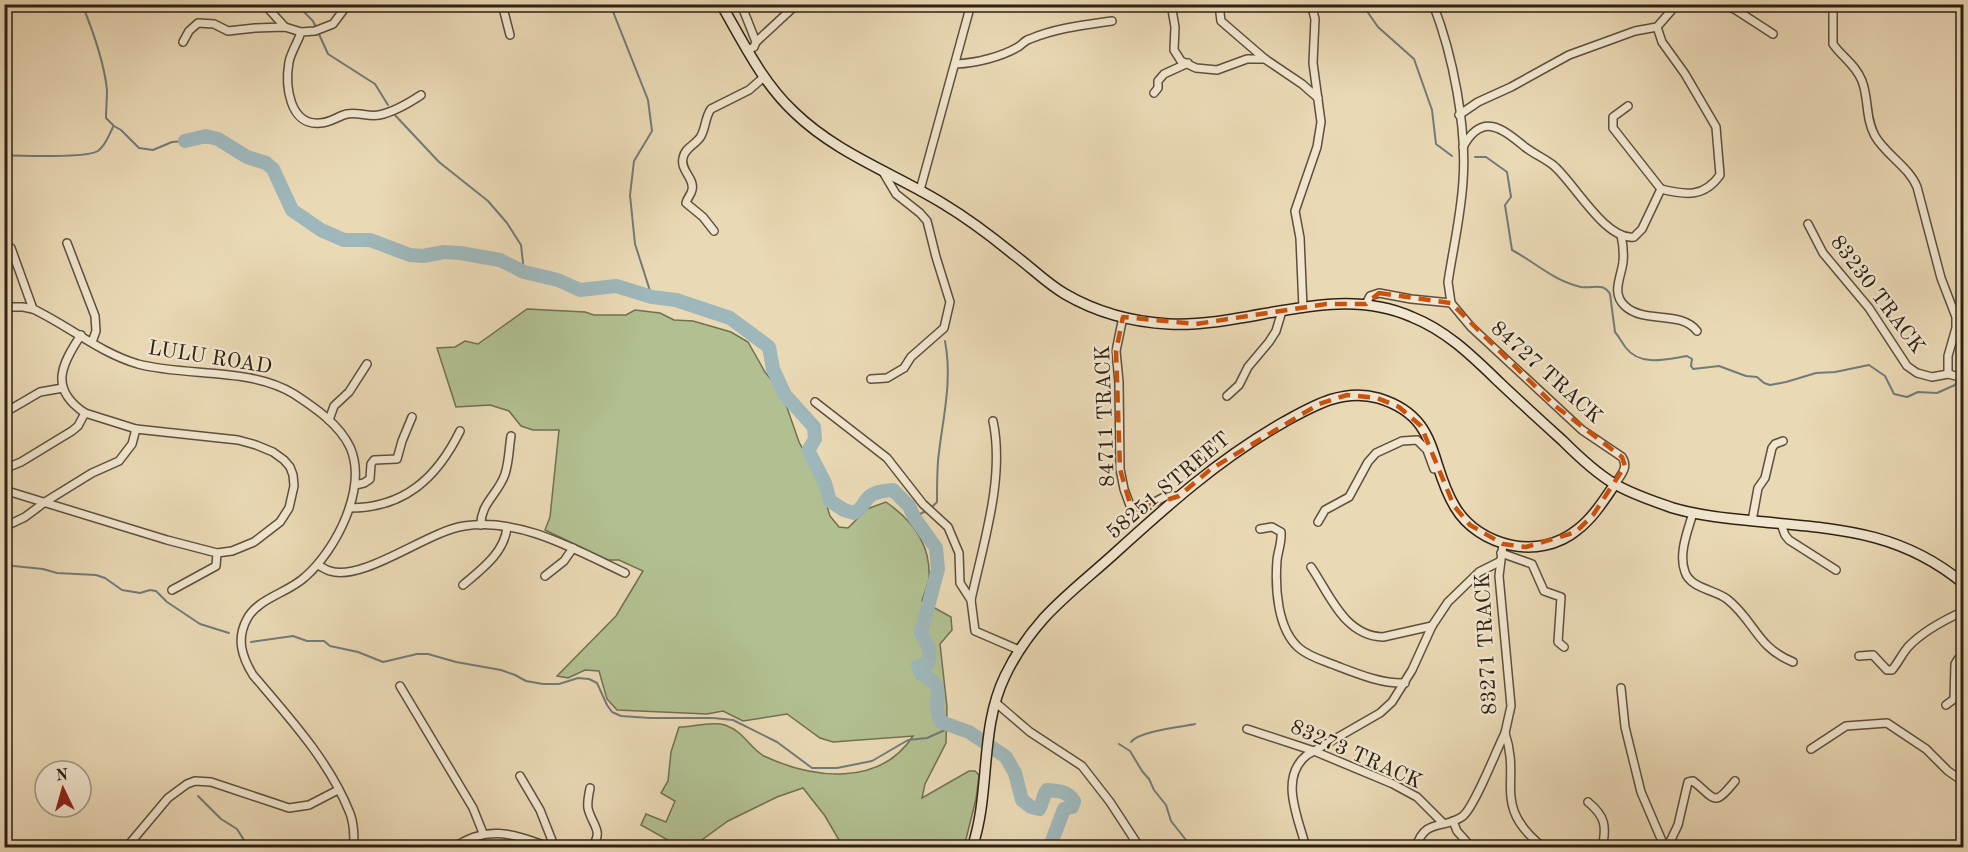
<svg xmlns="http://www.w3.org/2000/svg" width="1968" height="852" font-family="'Old Standard TT',serif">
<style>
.green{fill:#b2c091;stroke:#707052;stroke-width:1.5}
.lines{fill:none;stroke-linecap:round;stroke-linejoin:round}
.stream{stroke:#717b78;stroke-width:2}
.river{stroke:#9eb7ba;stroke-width:14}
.street-casing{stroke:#5d4f3c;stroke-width:10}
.secondary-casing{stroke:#2e2114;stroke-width:12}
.street{stroke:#f1e6cf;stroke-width:7}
.secondary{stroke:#f1e6cf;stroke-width:9}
.marked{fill:none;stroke:#cc510d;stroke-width:4.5;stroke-dasharray:12 8;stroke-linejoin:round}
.labels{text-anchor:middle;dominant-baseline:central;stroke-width:4.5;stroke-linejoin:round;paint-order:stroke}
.street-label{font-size:21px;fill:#2e2114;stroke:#f1e6cf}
</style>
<rect width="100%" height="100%" fill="#ead9b5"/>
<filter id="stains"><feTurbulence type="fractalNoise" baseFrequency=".00333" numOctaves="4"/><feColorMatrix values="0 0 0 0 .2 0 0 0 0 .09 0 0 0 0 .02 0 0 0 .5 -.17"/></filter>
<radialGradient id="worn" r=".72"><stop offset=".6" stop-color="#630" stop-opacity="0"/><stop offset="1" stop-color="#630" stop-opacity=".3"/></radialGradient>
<path class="green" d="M527 309 585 312 594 315H626L635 310 660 313 674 320 693 321 731 332 748 342 765 372 782 393 799 442 818 477 830 516 839 527 848 528 867 509 886 502C912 520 931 544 929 578 928 585 924 594 922 601L951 617 952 630 940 644 947 707 946 743 925 784 922 798 969 771H975L979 775 976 799 964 847H843L825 816 803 788 777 797 728 821 692 847H680L641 825 646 814 666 822 675 801 661 793 668 781 671 752 679 727C692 727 712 721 725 725 745 732 749 748 764 756 813 779 880 787 913 736L833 742 820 738 787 714 743 721 723 711 707 714 617 710 607 699 599 671 585 670 568 678 557 676 616 616 643 571 619 560H608L545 530 550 517 559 430H533L521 426 509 411 490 405 456 407 437 348 455 347 465 341 478 344Z"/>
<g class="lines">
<g class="stream">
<path d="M82 4C93 31 104 61 107 90 107 99 106 109 106 118L114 126 121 130 139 148 153 150 172 142 185 141"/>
<polyline points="293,4 299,7 313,21 328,54 375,84 388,105"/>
<polyline points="610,4 648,100 652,131 634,161 630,195 635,244 652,297"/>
<polyline points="1362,4 1378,27 1414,59 1432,110 1436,144 1452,156"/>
<polyline points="393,113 439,162 488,201 507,223 521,245 524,272"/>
<path d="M4 155C20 156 87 158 98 151 106 145 109 135 113 127"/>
<path d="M1475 157H1486L1507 172 1511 197 1505 205 1512 250C1536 263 1554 281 1581 287 1593 289 1603 282 1610 294L1615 332C1620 338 1622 343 1626 348 1641 367 1667 359 1687 356L1692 359 1691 366 1693 369 1719 366 1746 376 1757 377 1764 383 1770 385 1786 382 1816 373 1835 372 1869 365 1885 376 1894 394 1907 397 1918 392 1937 393 1955 385 1957 380"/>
<polyline points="1959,374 1961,360 1964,360"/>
<path d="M931 508 937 502C937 489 937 474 938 461 942 421 953 382 945 341"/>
<polyline points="914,517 926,511"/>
<polyline points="4,565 43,569 57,573 96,575 105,578 122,590 140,593 150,590 156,591 167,602 200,624 229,633"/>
<polyline points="251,642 293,636 307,641 324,641 330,646 358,652 383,662 417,654 428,654 456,662 501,670 515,675 526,681 543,684 559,684 578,678 589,679 597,683 607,705 612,712 621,716 650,718 713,718 733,720 777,742 812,768 837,768 872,761 908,740 927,738 954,726"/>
<path d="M1131 742C1139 731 1181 727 1195 724"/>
<polyline points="1119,744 1130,751 1142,771 1149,779 1154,790 1166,805 1171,821 1186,840"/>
<polyline points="198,796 221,819 237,829 249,848"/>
<polyline points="1187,846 1188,848"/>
</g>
<path class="river" d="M185 141 206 136 218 139 247 157 266 163 273 169 292 210 321 230 344 240H370L410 255 423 256 444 252 460 253 500 260 524 272 558 280 580 290 616 286 652 297 676 300 730 318 769 347 773 369 785 395 814 427 815 439 809 449 810 454 825 483 830 501 844 510 854 513C864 508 861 505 868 498 874 491 885 491 893 490L909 506 914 517 936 548 938 569 921 633C927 644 932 651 928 664L918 666 921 674C951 689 929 698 941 722L969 732 1006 757 1015 773 1022 800 1031 807 1039 809C1043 803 1042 797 1047 790 1059 791 1067 791 1074 801L1072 807 1064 809 1052 841 1056 848"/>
<g class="street-casing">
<g id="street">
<polyline points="264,4 285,27"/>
<polyline points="502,4 510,35"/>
<polyline points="741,4 756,42 754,47 747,50"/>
<polyline points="1171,4 1175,27 1174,50 1181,61 1196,68 1217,70 1247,59 1265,59 1302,84 1318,98"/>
<polyline points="1221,4 1220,13 1221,21 1265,59"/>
<path d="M1433 4C1453 55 1467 127 1463 181 1461 215 1453 249 1448 282L1451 303 1471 327 1582 430 1622 457C1629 467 1621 475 1615 484"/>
<polyline points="1724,4 1736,10 1773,34"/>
<path d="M1833 4V44C1842 57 1856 65 1862 81 1869 99 1865 118 1875 136 1886 155 1909 167 1917 187L1941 278 1956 317V328L1948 356V374"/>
<path d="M1657 27 1662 42 1685 74 1716 127 1720 175C1704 198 1685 195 1661 189"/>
<path d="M301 32C298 42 291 52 289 62 285 85 289 126 320 123 330 123 338 116 347 114 358 112 369 117 379 115 394 112 409 103 421 95"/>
<polyline points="183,42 189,31 198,23 214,24 228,31 255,28 285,27 301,32 315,31 333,24 348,4"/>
<polyline points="756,42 797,4"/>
<path d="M956 64C976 63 1001 57 1018 47 1023 44 1025 40 1030 39 1056 28 1084 25 1112 21"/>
<polyline points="1154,93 1158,88 1158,81 1164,74 1188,63"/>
<polyline points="1459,115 1478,102 1511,87 1569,55 1635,31 1657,27 1677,4"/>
<path d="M1463 147C1482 112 1502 128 1525 147 1534 154 1544 158 1553 165 1573 181 1605 241 1634 237L1642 229 1661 189 1613 128V117L1628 106"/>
<polyline points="920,190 971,4"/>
<polyline points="1808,224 1823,253 1869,308 1907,366 1917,373 1932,377 1948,374 1964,378"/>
<path d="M714 231 703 217 686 203C687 198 691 195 692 190 695 178 680 171 683 158 685 147 696 145 701 136 706 127 705 117 711 109L749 90 764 77"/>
<path d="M1621 235C1623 244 1624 252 1623 262 1621 278 1611 293 1625 306 1644 324 1681 310 1697 331"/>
<polyline points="67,243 95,316 96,331 92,342"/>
<polyline points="11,248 33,309"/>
<polyline points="1366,304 1370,296 1379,293 1411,299 1451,303"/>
<path d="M4 307H23L33 309C69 326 100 353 138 364 187 377 250 367 294 394 314 407 339 424 350 447 368 488 336 550 305 577 288 593 258 598 247 619 236 639 242 657 253 675 288 716 329 761 349 811 354 822 354 835 354 848"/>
<polyline points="1303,308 1300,238 1295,211 1317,147 1321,122 1313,63 1315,19 1311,4"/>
<polyline points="1123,317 1116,351 1119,382 1120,469 1124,489 1132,511 1136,512 1166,496 1179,496"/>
<polyline points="871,379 887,378 904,368 911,357 944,328 950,302 936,257 927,221 920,213 896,194 883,172"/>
<polyline points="1227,396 1239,385 1248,367 1269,342 1276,331 1282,311"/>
<polyline points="815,402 887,458 923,504 948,527 959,553 960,583 971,600"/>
<polyline points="4,413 40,392 63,388"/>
<polyline points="329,420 334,406 349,392 367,364"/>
<path d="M993 421C1005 478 983 544 971 600L975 631 1019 650"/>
<polyline points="4,469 21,462 72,431 78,426 85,413"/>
<polyline points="355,485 364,483 370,479 371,464 374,460 397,459 402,441 412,417"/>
<path d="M4 490 167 540 217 553 232 551 254 542 280 522 289 508 294 486 293 475 290 467 284 460 273 452 256 445 238 440 136 429 85 413C49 389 61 365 81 335"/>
<path d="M350 508C404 508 437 478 460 431"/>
<path d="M1693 513C1688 530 1678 554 1685 572 1690 588 1715 590 1727 599 1755 621 1756 647 1793 662"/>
<polyline points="1752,521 1758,488 1765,478 1772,448 1775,444 1783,441"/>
<polyline points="1318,522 1325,510 1349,497 1368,462 1376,453 1402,441 1417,440 1427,450 1434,469"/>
<polyline points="1781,524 1785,535 1789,540 1836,570"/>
<path d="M481 525C480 504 499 493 505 474 509 462 509 448 511 436"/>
<polyline points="4,527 25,517 45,502 92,473 119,461 132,444 136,429"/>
<path d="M1260 529 1272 527 1281 532C1282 542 1278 551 1277 560 1275 587 1277 629 1299 648 1309 657 1325 661 1337 666 1358 674 1382 684 1405 683"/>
<polyline points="1501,553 1532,564 1544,591 1561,597 1558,642 1564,647"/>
<path d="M318 565C322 567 326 570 330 571 363 582 428 531 464 526 520 517 576 550 625 573"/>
<path d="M1311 567C1329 593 1344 636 1383 637L1432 626"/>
<polyline points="545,576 564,561 573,548"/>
<path d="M463 585C482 569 505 552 507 527"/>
<polyline points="172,590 216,566 217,553"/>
<path d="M1859 656 1873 655 1887 670H1892C1898 663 1902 654 1908 647 1923 631 1944 620 1964 611"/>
<polyline points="400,686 473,808 483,833"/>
<polyline points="1621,688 1625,727 1641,792 1665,848"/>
<polyline points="995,702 1030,732 1082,766 1110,802 1140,848"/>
<polyline points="1946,705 1954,699 1955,664 1958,659 1964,657"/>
<polyline points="1247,729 1314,751 1393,784 1417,797 1443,823"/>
<path d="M1505 733C1522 783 1490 805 1544 848"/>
<polyline points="1811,749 1846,726 1887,723 1926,749 1948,771 1964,782"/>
<polyline points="520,776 540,810 555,848"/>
<path d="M590 788C589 794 587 802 588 808 591 824 606 832 590 848"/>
<path d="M1588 802C1605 816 1607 826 1602 848"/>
<polyline points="1453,821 1457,831 1472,848"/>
<polyline points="126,848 168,798 187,784 195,781 211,782 289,808 309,805 338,790"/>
<path d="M453 848C489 823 515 835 552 848"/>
<path d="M1306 848C1299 819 1278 778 1307 755L1380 713 1392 702 1412 670 1432 626 1448 602 1479 572 1499 562"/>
<path d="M1416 848C1424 817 1445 830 1463 816 1475 806 1496 751 1505 733L1511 706 1499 576 1503 544"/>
<path d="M1667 848 1678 825 1688 782 1693 781C1716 799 1713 808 1735 781"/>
</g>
</g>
<g class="secondary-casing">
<g id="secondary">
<path d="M721 4C743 42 762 82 794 112 836 153 893 173 942 203 967 218 991 236 1013 254 1031 267 1046 283 1065 294 1096 312 1132 322 1169 324 1250 328 1333 282 1412 317 1447 331 1472 356 1499 382 1520 402 1541 421 1563 441 1578 456 1595 472 1613 483 1631 494 1653 501 1673 508 1697 515 1721 518 1745 520 1827 529 1896 527 1964 584"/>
<path d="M972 848C991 792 979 730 1005 676 1015 655 1028 636 1044 618 1065 595 1091 575 1114 554 1169 504 1219 459 1284 422 1313 406 1343 388 1378 398 1441 417 1428 463 1455 507 1479 547 1539 561 1577 530 1593 518 1604 500 1615 484"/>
</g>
</g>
<use href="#street" class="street"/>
<use href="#secondary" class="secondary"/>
</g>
<path class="marked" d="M1379 293 1451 303 1554 405 1622 457 1625 466 1593 515 1576 532 1526 547 1503 544 1470 525 1454 506 1421 426 1399 407 1377 398 1347 395 1319 404 1211 469 1179 496 1132 511 1120 469 1116 351 1123 317 1196 324 1326 304H1366Z"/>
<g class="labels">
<g class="street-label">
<text transform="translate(1877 295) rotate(53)">83230 TRACK</text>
<text transform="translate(210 358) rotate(9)">LULU ROAD</text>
<text transform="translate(1546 373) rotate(42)">84727 TRACK</text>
<text transform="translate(1106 416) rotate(-92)">84711 TRACK</text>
<text transform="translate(1169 486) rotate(-40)">58251 STREET</text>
<text transform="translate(1487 644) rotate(-93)">83271 TRACK</text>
<text transform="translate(1356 755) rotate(24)">83273 TRACK</text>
</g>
</g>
<rect width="1968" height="852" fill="none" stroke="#ead9b5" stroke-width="24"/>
<rect x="6" y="6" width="1956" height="840" fill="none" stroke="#2e2114" stroke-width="3"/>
<rect x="12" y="12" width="1944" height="828" fill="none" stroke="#2e2114" stroke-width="1.5"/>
<g transform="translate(63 789) rotate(355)"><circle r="28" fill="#f1e6cf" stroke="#a39784" stroke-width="1.5"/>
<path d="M0-4.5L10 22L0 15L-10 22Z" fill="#8f2418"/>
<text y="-9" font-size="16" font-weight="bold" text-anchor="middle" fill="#2e2114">N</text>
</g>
<rect width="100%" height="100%" filter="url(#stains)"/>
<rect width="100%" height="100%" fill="url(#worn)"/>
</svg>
